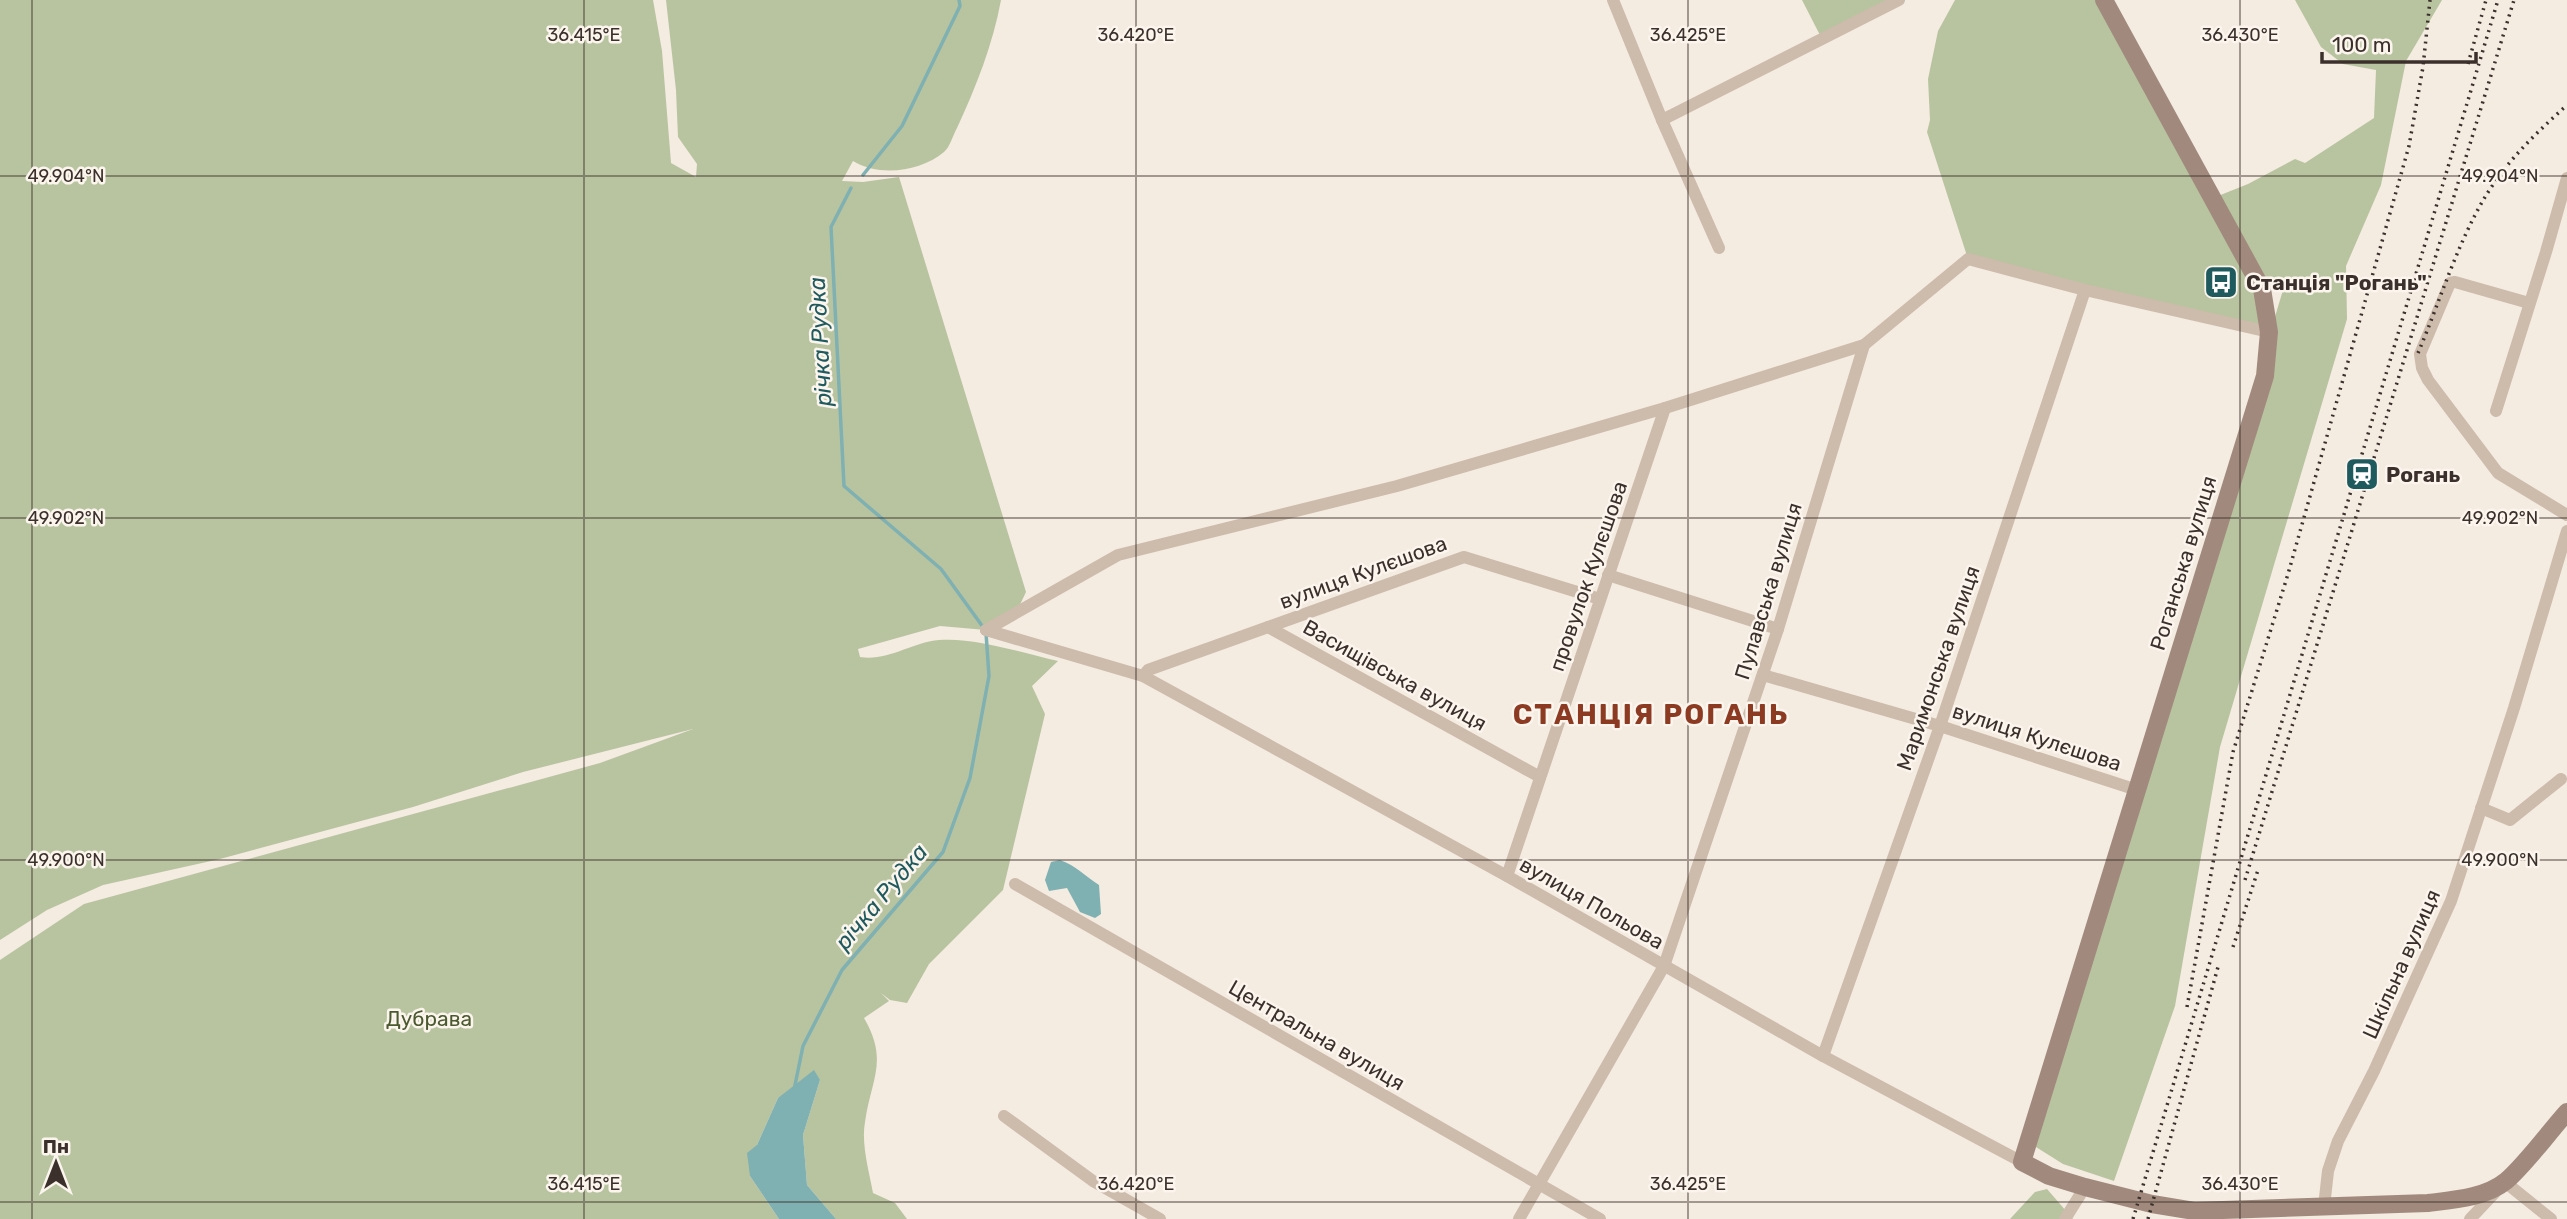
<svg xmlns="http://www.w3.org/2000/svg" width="2567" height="1219" font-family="Rubik,sans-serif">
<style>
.green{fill:#b8c4a0}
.water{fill:#7fb0b2}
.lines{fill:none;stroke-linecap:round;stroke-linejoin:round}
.stream{stroke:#7fb0b2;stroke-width:3.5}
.street{stroke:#cdbbac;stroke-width:12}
.secondary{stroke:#a18a7d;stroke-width:18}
.rail{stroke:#3b302b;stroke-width:3.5;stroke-dasharray:2 5;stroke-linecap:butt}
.ticks{fill:none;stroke:#3b302b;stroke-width:2;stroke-opacity:0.45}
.labels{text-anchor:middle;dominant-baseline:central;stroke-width:5;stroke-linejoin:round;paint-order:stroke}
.poi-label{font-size:21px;font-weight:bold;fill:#3b302b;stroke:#fbf5ee;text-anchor:start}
.street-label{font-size:21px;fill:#3b302b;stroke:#fbf5ee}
.park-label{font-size:21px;fill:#4a5a2e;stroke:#fbf5ee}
.water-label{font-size:23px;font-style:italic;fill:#1f5a5e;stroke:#fbf5ee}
.district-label{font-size:28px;font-weight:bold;letter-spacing:2px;fill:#8c3b22;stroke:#fbf5ee}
.ticks-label{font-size:18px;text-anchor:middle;fill:#3b302b;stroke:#fbf5ee;stroke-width:5;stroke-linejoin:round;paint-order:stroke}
</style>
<rect width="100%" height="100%" fill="#f4ebe1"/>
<g class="green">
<path d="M0 0H653L662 51 671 163 696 177 697 164 678 137 676 90 666 0H1001C993 44 976 87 957 128 953 135 950 147 944 152 920 172 879 177 853 161L842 181 863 182 899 177 1026 592 1016 613 986 630 940 626 858 649 860 657C886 662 913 642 939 640 975 637 1022 653 1058 661L1032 686 1045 714 1003 890 929 964 907 1003 890 1000 881 993 889 1001 864 1018C889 1061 871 1079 865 1122 861 1144 869 1171 873 1193L895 1203 907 1219H836L807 1185 803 1135 820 1080 778 1098 757 1145 750 1176 779 1219H0V960L84 904 600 763 693 729 523 772 413 807 220 859 103 885 47 910 0 940Z"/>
<polygon points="1802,0 1899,0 1822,39"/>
<polygon points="1955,0 2104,0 2213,198 2248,184 2295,159 2305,163 2374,118 2376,70 2343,64 2321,47 2295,0 2442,0 2406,61 2381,185 2346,266 2347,319 2220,747 2175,1006 2114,1181 2063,1164 2028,1142 2283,290 2262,289 2269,332 1968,259 1927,132 1930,120 1928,79 1938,31"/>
<polygon points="2047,1189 2073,1219 2010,1219 2035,1192"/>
</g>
<g class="water">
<path d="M1060 860C1075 865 1085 876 1099 885L1101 914 1095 918 1080 912 1067 888 1049 891 1045 880 1051 862Z"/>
<polygon points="814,1070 820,1080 803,1135 807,1185 836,1219 779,1219 750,1176 747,1153 757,1145 778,1098"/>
</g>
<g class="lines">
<g class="stream">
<polyline points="863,175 902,126 960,6 959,0"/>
<polyline points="851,188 831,227 844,486 941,569 983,627"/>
<polyline points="794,1090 803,1046 842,970 943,852 970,778 989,676 986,633"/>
</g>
<g class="street">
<polyline points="1613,0 1662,120 1719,248"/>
<polyline points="1662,120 1899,0"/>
<polyline points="2529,303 2455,282 2450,283 2420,354 2422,368 2428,380 2498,473 2567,515"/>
<polyline points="2496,411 2546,252 2567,178"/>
<polyline points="1608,575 1778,629"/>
<polyline points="1268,627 1540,777"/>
<polyline points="986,630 1118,555 1397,486 1665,408 1864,345 1968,259 2085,290 2269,332"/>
<polyline points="986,630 1143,676 1507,876 1823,1056 2022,1162"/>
<polyline points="1763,675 1940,726 2137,790"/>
<polyline points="1143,676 1148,670 1464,557 1600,599"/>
<polyline points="2481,808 2510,820 2561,779"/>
<polyline points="1507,876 1665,408"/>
<polyline points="1015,884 1600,1219"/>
<polyline points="1823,1056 1940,726 2085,290"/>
<polyline points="1004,1116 1093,1181 1160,1219"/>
<polyline points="2324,1207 2328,1171 2338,1141 2374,1071 2451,901 2514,708 2567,531"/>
<polyline points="1519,1219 1664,966 1778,629 1864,345"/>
<polyline points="2065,1219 2085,1187"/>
<polyline points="2470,1219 2505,1182 2551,1219"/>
</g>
<path class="secondary" d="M2104 0 2262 289 2269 332 2265 376 2022 1162 2049 1176 2085 1187 2152 1204 2194 1211 2428 1203C2453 1200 2485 1198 2506 1181 2525 1165 2549 1132 2567 1112"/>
<g class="rail">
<polyline points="2468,64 2486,0"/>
<path d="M2418 353C2442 297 2463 223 2500 175 2519 149 2543 127 2567 105"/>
<polyline points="2245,880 2514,0"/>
<polyline points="2233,947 2258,870"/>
<polyline points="2187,1007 2233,752 2288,574 2409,146 2423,67 2430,0"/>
<polyline points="2133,1219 2498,0"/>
<polyline points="2148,1219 2218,967"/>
</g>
</g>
<path class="ticks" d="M32 0V1219M584 0V1219M1136 0V1219M1688 0V1219M2240 0V1219M0 176H2567M0 518H2567M0 860H2567M0 1202H2567"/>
<defs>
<g id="bus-square" transform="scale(1.75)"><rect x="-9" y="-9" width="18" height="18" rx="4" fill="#1f5a5e" stroke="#fbf5ee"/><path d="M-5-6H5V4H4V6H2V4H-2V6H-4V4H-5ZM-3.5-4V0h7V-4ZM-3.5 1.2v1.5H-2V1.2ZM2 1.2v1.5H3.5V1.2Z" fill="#fff"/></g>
<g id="station-square" transform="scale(1.75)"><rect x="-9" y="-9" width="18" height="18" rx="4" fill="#1f5a5e" stroke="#fbf5ee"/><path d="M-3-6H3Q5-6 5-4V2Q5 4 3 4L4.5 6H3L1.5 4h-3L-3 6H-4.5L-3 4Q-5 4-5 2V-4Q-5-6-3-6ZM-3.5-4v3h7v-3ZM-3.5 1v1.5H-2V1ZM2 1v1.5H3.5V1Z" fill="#fff"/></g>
</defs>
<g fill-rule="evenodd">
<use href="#bus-square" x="2221" y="282"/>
<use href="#station-square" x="2362" y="474"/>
</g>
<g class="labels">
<g class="poi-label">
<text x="2246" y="282">Станція "Рогань"</text>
<text x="2386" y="474">Рогань</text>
</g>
<g class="street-label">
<text transform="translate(2183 563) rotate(-73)">Роганська вулиця</text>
<text transform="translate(1363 572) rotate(-20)">вулиця Кулєшова</text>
<text transform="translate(1588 576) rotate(-71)">провулок Кулєшова</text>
<text transform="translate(1768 591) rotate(-73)">Пулавська вулиця</text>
<text transform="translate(1938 668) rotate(-71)">Маримонська вулиця</text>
<text transform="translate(1395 675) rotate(29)">Васищівська вулиця</text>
<text transform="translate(2037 737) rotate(18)">вулиця Кулєшова</text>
<text transform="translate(1592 903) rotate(30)">вулиця Польова</text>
<text transform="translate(2401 964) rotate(-66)">Шкільна вулиця</text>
<text transform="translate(1317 1035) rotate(30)">Центральна вулиця</text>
</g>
<g class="park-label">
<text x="429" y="1018">Дубрава</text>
</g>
<g class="water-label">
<text transform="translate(820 342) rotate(-93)">річка Рудка</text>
<text transform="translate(881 897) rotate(-50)">річка Рудка</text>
</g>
<g class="district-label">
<text x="1651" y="714">СТАНЦІЯ РОГАНЬ</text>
</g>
</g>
<g class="ticks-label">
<text x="584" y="41">36.415°E</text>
<text x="1136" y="41">36.420°E</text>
<text x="1688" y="41">36.425°E</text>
<text x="2240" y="41">36.430°E</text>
<text x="66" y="182">49.904°N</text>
<text x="2500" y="182">49.904°N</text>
<text x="66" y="524">49.902°N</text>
<text x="2500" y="524">49.902°N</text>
<text x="66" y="866">49.900°N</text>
<text x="2500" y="866">49.900°N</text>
<text x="584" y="1190">36.415°E</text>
<text x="1136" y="1190">36.420°E</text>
<text x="1688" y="1190">36.425°E</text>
<text x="2240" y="1190">36.430°E</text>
</g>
<g transform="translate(56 1163)" stroke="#fbf5ee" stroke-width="5" paint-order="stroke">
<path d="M0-5L12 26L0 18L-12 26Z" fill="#3b302b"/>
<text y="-10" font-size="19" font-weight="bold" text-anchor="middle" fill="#3b302b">Пн</text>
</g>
<path d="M2322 52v10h154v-10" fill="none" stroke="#3b302b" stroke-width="3.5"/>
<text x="2332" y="52" font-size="21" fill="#3b302b" stroke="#fbf5ee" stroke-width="5" paint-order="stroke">100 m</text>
</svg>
